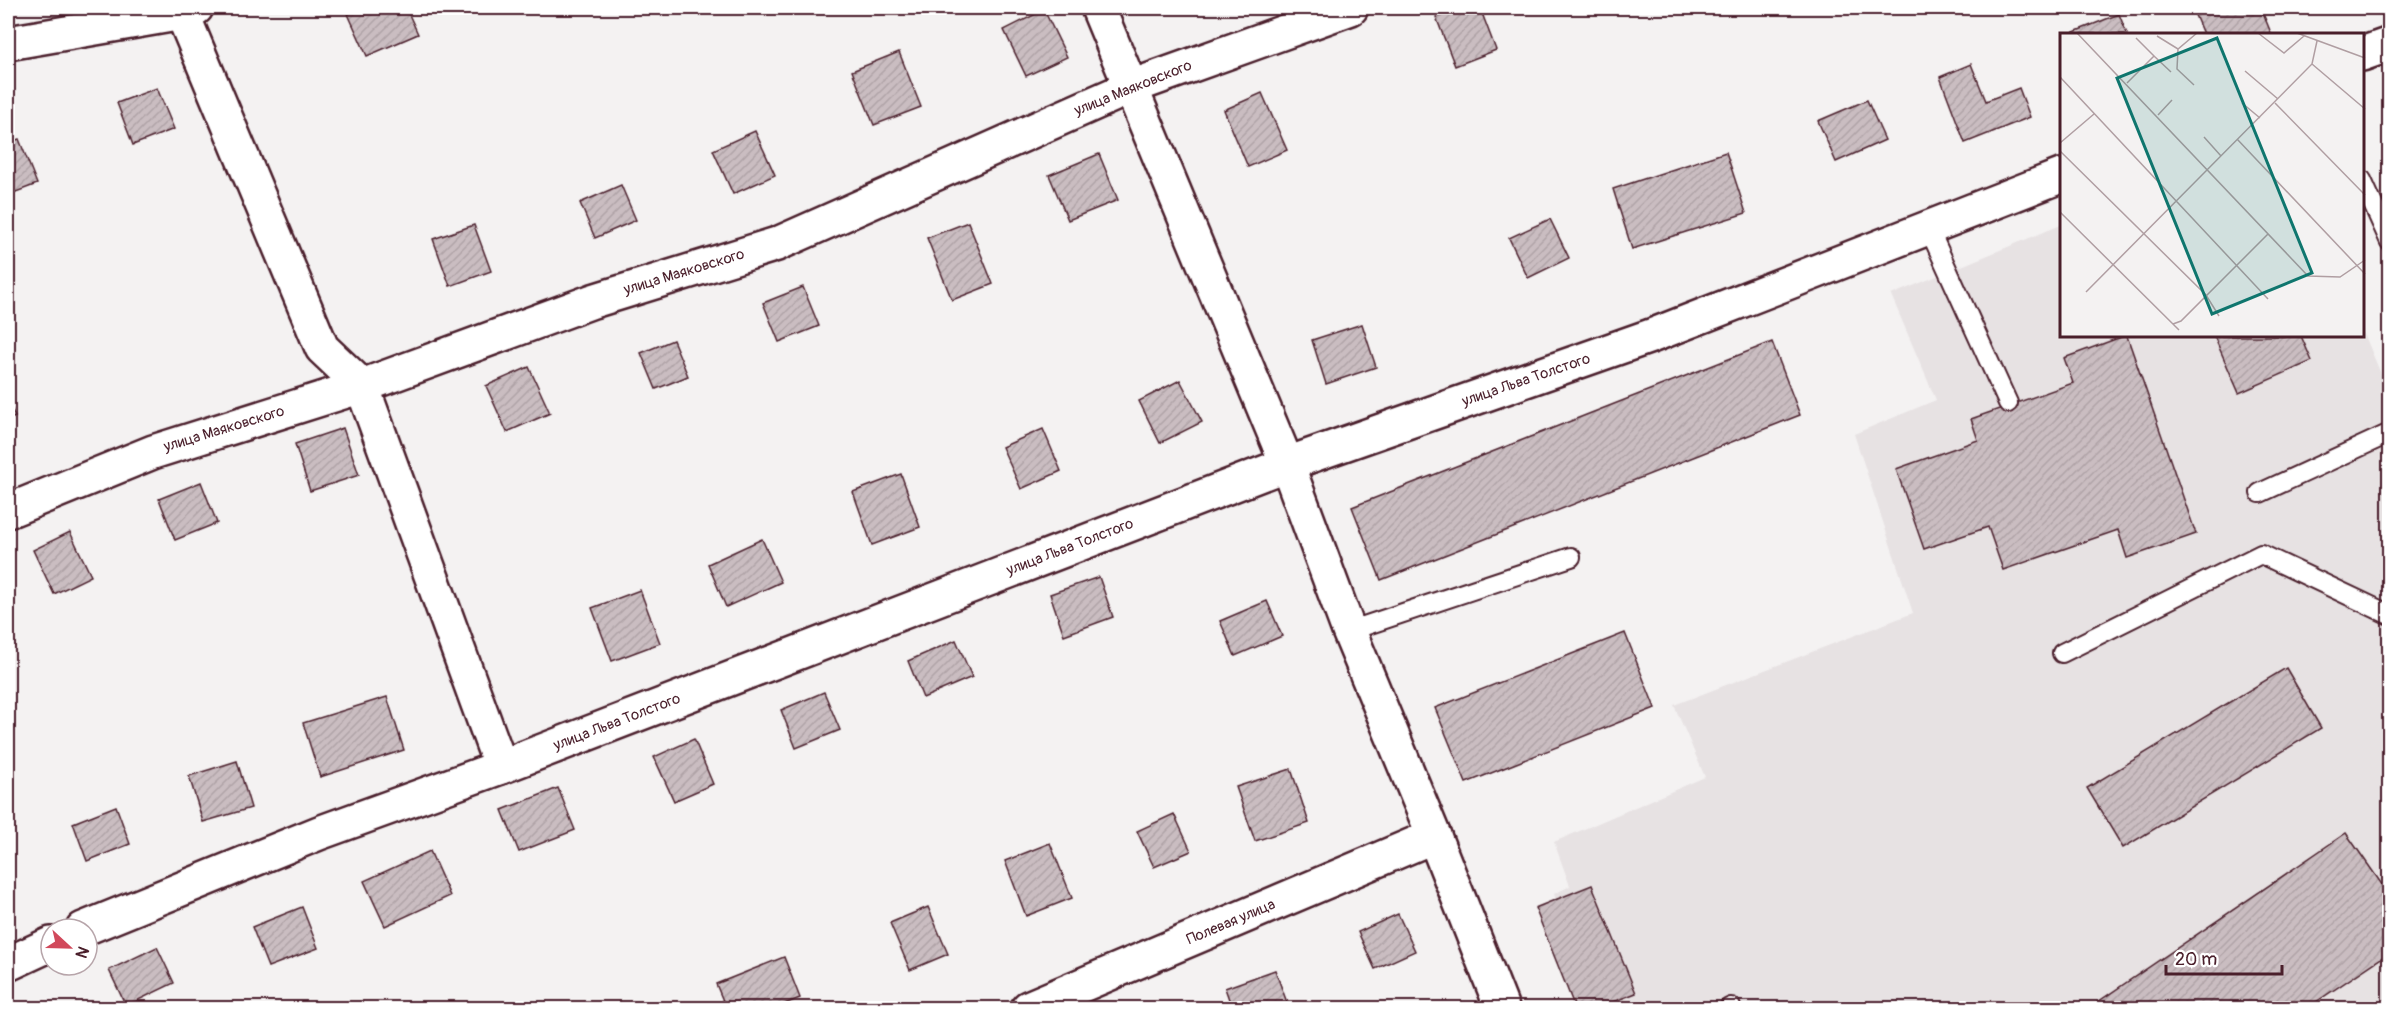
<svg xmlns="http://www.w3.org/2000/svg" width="2397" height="1016" font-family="Pangolin,sans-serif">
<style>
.built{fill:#e7e2e3}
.building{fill:url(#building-hatch);stroke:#4a1f2b;stroke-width:1.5}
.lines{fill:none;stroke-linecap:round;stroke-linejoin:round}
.lane-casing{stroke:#4a1f2b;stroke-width:22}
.street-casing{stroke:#4a1f2b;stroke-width:38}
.lane{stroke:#fff;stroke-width:18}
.street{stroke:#fff;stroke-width:33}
.labels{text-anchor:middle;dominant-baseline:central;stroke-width:4.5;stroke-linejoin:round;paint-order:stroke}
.street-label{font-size:15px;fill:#4a1f2b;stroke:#fff}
.inset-road{fill:none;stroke:#b09ea2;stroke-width:1.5}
.view{fill:#0f766e;fill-opacity:0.15;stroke:#0f766e;stroke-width:3}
.inset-edge{fill:none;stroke:#4a1f2b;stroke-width:3}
</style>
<defs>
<pattern id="building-hatch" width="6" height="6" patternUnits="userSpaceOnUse" patternTransform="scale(1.5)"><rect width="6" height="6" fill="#cabdc1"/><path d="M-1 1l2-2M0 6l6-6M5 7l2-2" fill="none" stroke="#afa2a6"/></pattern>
</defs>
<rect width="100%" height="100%" fill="#f4f2f2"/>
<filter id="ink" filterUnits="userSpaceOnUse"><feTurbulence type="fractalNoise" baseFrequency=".0167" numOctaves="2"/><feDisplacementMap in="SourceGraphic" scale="12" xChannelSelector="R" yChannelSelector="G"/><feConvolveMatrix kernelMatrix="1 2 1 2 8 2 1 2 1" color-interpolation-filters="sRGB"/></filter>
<g filter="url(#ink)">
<polygon class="built" points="2061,225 2061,336 2362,336 2363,331 2381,374 2389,370 2389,1008 1591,1008 1554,894 1570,886 1554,842 1705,777 1674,705 1913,613 1854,434 1936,400 1891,295"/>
<g class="building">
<polygon points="363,8 406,8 418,34 367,56 348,14"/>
<polygon points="1463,8 1480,8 1496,50 1455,66 1436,17"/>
<polygon points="2192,8 2269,8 2262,11 2271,33 2266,34 2203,34"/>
<polygon points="1044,10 1067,57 1026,76 1004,30"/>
<polygon points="2119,14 2127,34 2069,34"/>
<polygon points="899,52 921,107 874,125 852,71"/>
<polygon points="1971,64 1986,101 2019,88 2030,117 1965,143 1940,77"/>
<polygon points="157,88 174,129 133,145 117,103"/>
<polygon points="1262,93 1287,150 1248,167 1224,110"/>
<polygon points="1867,100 1885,140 1836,162 1818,121"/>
<polygon points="755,131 775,175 733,194 713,150"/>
<polygon points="19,139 37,184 8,195 8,143"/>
<polygon points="1726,152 1746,213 1632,249 1613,189"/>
<polygon points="1099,154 1118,200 1068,220 1049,175"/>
<polygon points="621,185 636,220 595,238 580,203"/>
<polygon points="1550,219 1569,258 1528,278 1509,238"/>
<polygon points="968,222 993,284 952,300 927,238"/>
<polygon points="474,225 491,271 450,286 433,239"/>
<polygon points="803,287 819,326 779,342 763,303"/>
<polygon points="1362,324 1376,367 1326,384 1312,340"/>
<polygon points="2124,336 2127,336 2196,534 2127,558 2118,530 2003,570 1988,527 1924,549 1896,469 1978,440 1971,419 2073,383 2064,358"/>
<polygon points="2214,336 2301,336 2312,361 2239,393"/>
<polygon points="673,340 688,376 656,389 641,353"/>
<polygon points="1772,342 1800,415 1381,580 1352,507"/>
<polygon points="529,367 550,413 507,432 486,386"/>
<polygon points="1180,380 1202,422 1160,443 1139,401"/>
<polygon points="8,400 15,417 8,420"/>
<polygon points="343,428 359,475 310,491 295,444"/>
<polygon points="1043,429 1061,471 1021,489 1002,447"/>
<polygon points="901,474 920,527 872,545 853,492"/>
<polygon points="201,482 217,523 175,540 159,499"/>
<polygon points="70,532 91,576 54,594 33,550"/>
<polygon points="762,539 781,582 726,607 708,564"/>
<polygon points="1099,577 1113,617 1064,635 1050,594"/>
<polygon points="640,590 660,643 612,661 592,608"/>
<polygon points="1267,601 1282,636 1235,656 1220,621"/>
<polygon points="1625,633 1655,708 1466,783 1435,708"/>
<polygon points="956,640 972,677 923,698 908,661"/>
<polygon points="2286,668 2321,728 2123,848 2087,788"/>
<polygon points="824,692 840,730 796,748 781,710"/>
<polygon points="387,697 404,750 320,777 303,723"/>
<polygon points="694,739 713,784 674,801 654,757"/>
<polygon points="237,761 251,808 203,822 189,776"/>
<polygon points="1291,769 1309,823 1255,841 1236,787"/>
<polygon points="558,788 575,830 519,852 502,810"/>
<polygon points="116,806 130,844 87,861 73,823"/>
<polygon points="1174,814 1191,851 1154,867 1137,831"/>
<polygon points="2346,833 2390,896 2390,952 2307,1008 2089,1008"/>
<polygon points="1050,843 1072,898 1026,916 1005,861"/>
<polygon points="430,851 450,896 385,926 364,881"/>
<polygon points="1592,885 1636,993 1597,1008 1575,1008 1535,908"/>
<polygon points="302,907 318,948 268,967 252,927"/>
<polygon points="928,907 948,954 910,970 890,923"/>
<polygon points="1398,914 1415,951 1375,969 1358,932"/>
<polygon points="157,947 174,983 126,1006 109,970"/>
<polygon points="784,957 800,998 774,1008 726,1008 716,984"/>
<polygon points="1275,970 1289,1008 1232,1008 1225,988"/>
</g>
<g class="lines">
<g class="lane-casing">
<g id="lane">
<polyline points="2362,180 2390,242"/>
<polyline points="1929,229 2008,403"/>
<polyline points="2260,493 2390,433"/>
<polyline points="1349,631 1571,557"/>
<polyline points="2062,653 2261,554 2390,615"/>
<polyline points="1729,1008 1731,1007"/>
</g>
</g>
<g class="street-casing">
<g id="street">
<polyline points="180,8 322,348 362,386 501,767"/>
<polyline points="1098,8 1287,464 1349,631 1434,836 1502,1008"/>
<polyline points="8,43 183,13 196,8"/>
<polyline points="2362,54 2390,44"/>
<polyline points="8,511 153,452 362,386 593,301 777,244 1131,87 1351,8"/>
<polyline points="83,929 319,833 501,767 1287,464 1651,336 2061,176"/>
<polyline points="8,964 51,944"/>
<polyline points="1028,1008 1434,836"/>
</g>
</g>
<use href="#lane" class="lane"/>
<use href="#street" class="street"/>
</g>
</g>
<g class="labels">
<g class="street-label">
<text transform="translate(1133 88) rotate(-22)">улица Маяковского</text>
<text transform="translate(684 272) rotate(-17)">улица Маяковского</text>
<text transform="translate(1526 380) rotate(-19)">улица Льва Толстого</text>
<text transform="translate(224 429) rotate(-17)">улица Маяковского</text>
<text transform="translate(1070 547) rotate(-21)">улица Льва Толстого</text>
<text transform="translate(617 722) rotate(-21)">улица Льва Толстого</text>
<text transform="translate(1231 922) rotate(-23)">Полевая улица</text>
</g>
</g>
<g transform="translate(2060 33)">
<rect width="304" height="304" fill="#f4f2f2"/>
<path class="inset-road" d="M17 0 248 243 280 244 305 227M198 0 224 20 244 3M237 0 305 25M97 3 118 16 137 0M118 16 117 36 134 52M94 23 111 39M252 31 305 76M185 38 218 66M0 44 208 266M67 50 94 23 76 5M182 70 200 85M215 70 305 162M98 82 112 67M144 104 161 123M177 106 305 241M0 110 34 81M0 118 146 262 159 283M0 179 119 297M26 259 252 31 257 8M113 291 121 288 208 201"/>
<path class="view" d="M157 5 252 240 152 281 57 45Z"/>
<rect width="304" height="304" class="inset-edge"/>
</g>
<rect width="2397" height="1016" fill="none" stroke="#fff" stroke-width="30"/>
<rect x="15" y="15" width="2367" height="986" fill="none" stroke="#4a1f2b" stroke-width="2" filter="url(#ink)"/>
<g transform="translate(69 947) rotate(112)"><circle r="28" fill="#ffffff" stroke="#b7a5aa" stroke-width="1.5"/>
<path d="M0-4.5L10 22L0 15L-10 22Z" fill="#d1495b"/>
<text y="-9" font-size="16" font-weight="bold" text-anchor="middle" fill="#4a1f2b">N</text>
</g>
<path d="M2166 965v9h116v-9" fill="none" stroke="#4a1f2b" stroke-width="3"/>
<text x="2175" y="965" font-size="18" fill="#4a1f2b" stroke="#ffffff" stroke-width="4.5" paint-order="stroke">20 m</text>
</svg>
